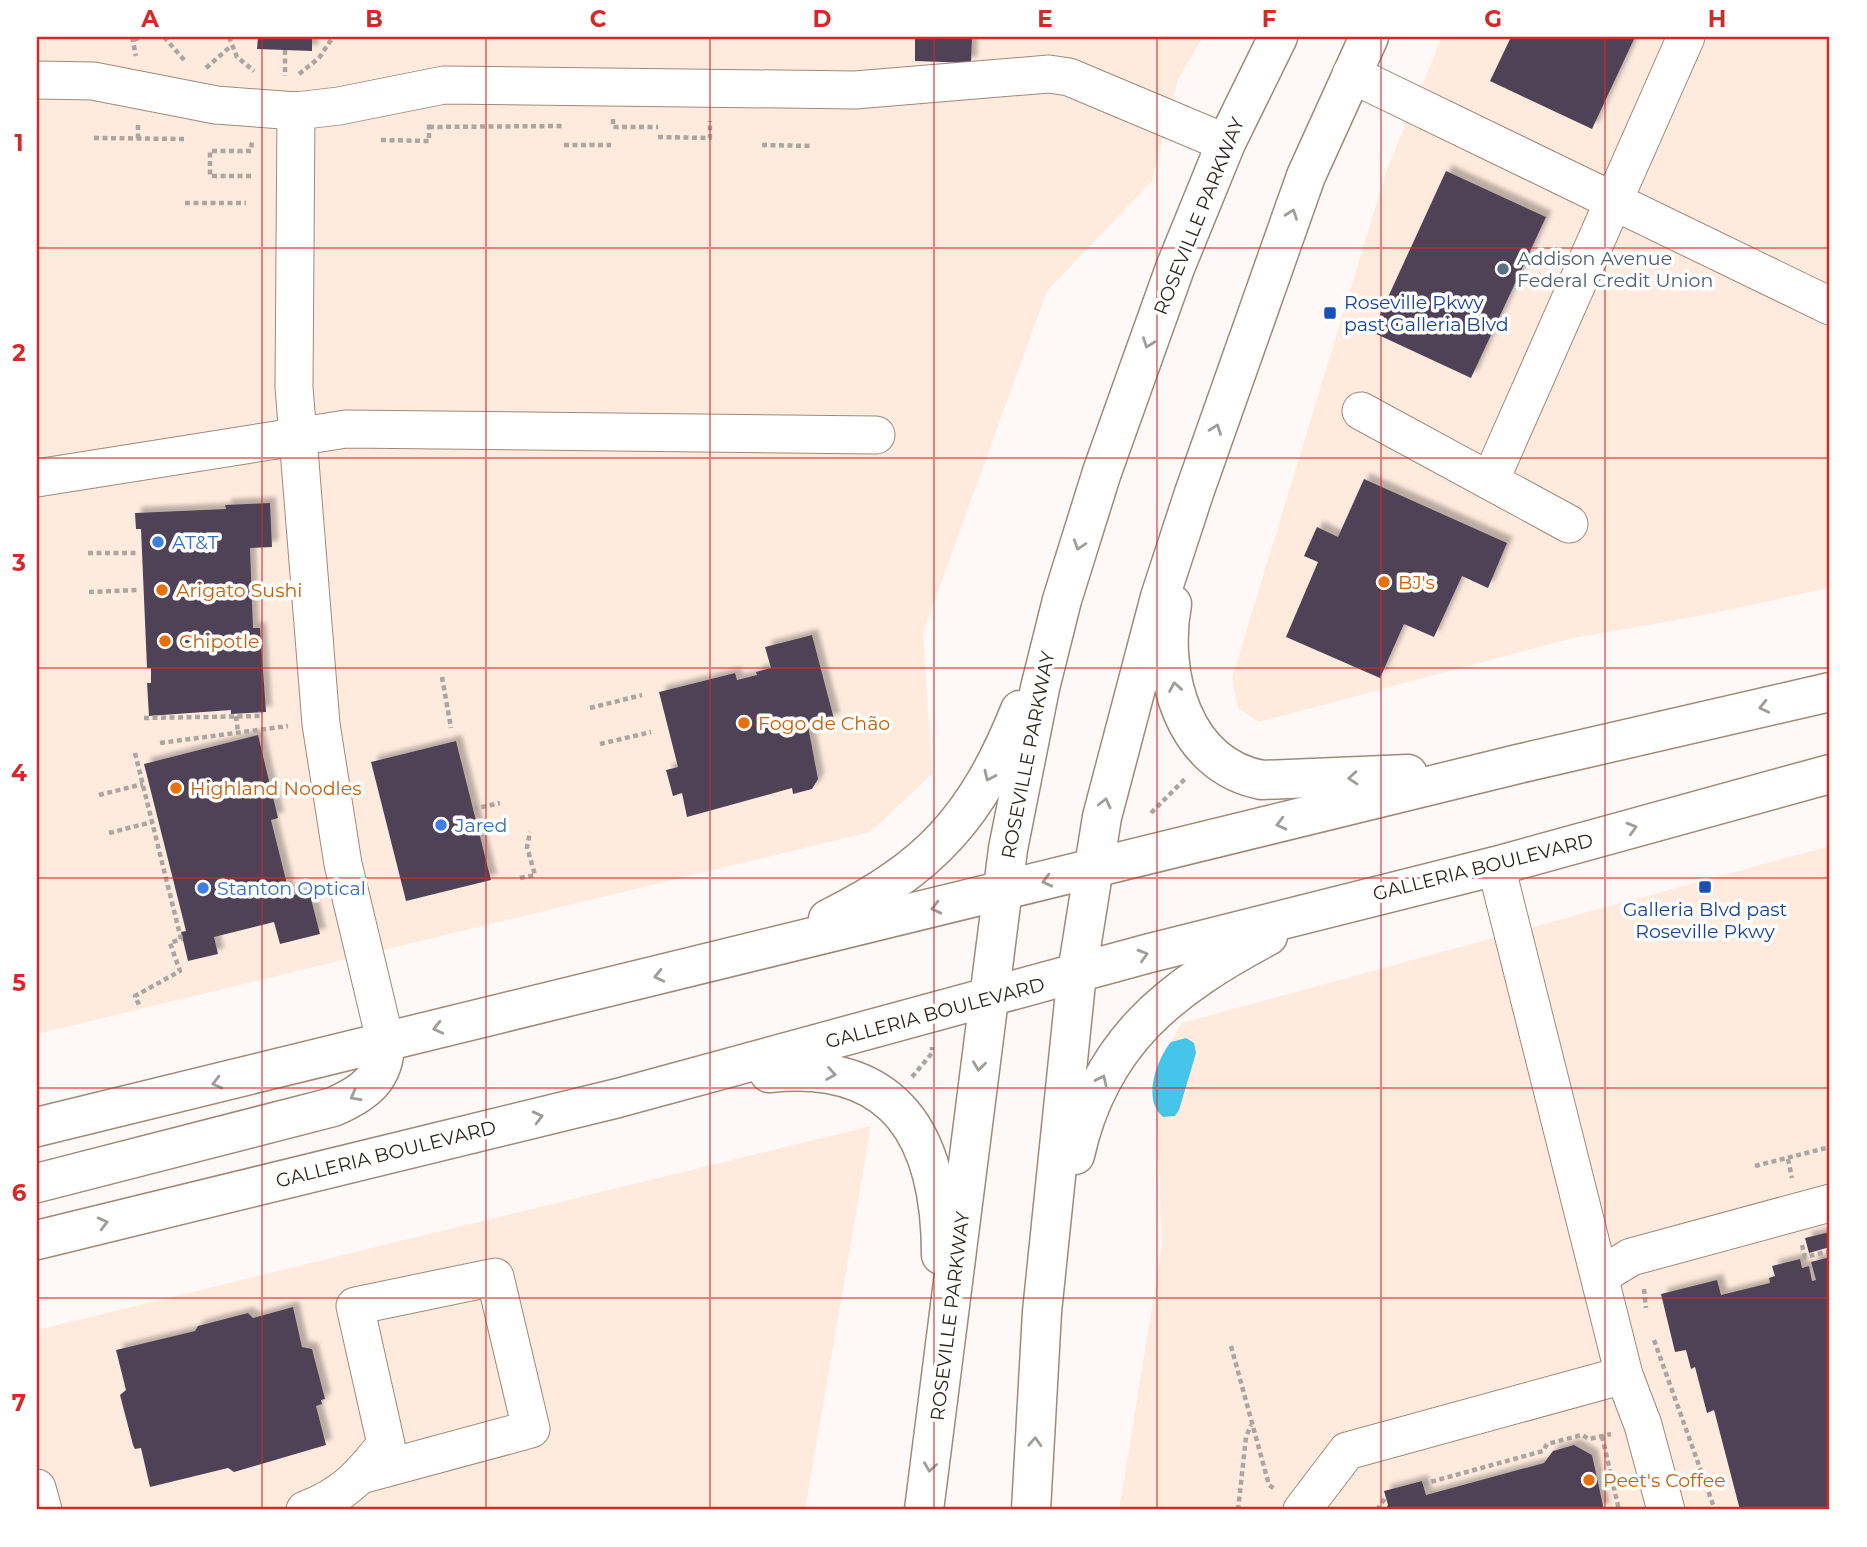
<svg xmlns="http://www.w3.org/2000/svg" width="1867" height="1547" font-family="Montserrat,sans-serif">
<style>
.built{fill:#ffebde}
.water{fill:#46c5eb}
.building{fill:#504357;filter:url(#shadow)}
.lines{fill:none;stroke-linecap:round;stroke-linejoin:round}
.minor-casing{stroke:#a0897a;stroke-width:39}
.major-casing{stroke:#a0897a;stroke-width:41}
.path{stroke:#aca6a1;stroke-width:4.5;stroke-dasharray:5 3.5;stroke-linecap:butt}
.minor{stroke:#fff;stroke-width:37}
.major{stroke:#fff;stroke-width:38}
.oneway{stroke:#a09c99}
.grid{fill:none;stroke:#d62828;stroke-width:2;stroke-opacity:0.55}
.service-dot{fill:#5c6f8a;stroke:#fff;stroke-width:2.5}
.transit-dot{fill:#1a4fb4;stroke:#fff;stroke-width:2.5}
.shop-dot{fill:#3f7fe0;stroke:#fff;stroke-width:2.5}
.food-dot{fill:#e8710a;stroke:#fff;stroke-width:2.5}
.labels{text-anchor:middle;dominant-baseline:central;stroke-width:7;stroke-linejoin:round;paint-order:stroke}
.street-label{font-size:19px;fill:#2d241d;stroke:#fff}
.service-label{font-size:19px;fill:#4e5e75;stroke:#fff;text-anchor:start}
.transit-label{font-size:19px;fill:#164399;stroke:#fff;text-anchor:start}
.shop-label{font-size:19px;fill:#366cbe;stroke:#fff;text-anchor:start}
.food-label{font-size:19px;fill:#c56008;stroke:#fff;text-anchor:start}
.neatline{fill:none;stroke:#d62828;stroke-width:2.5}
.grid-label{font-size:23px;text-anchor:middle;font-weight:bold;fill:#d62828}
</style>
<defs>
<filter id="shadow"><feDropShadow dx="6" dy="-6" stdDeviation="2" flood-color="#0004"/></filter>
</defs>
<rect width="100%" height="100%" fill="#fef9f6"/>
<g class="built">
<polygon points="37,37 1203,37 1178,79 1152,181 1047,291 923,633 932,774 870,832 37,1034"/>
<polygon points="1442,37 1830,37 1830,588 1699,616 1573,638 1259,722 1238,708 1232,678 1387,169"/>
<polygon points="1830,846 1830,1510 1119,1510 1162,1246 1155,1071 1182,1023"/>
<polygon points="871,1126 805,1510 37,1510 37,1330"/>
</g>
<path class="water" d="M1186 1038 1194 1043 1196 1053 1179 1110 1175 1116 1163 1117C1142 1100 1156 1060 1171 1042Z"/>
<g class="building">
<polygon points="258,37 312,37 312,51 257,49"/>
<polygon points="915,37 972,37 971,63 915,61"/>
<polygon points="1511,37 1635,37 1592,129 1490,81"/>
<polygon points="1446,171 1546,217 1471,378 1372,332"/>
<polygon points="1364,479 1507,543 1488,588 1462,576 1434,637 1404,624 1380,678 1286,637 1318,562 1304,556 1317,527 1338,537"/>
<polygon points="270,503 272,547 250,548 253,628 260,628 266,712 231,714 231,710 149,716 147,683 151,683 151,668 147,668 141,529 136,529 135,513 226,509 225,505"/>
<polygon points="812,635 834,719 808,726 818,779 812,789 793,794 792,788 687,817 682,793 673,796 666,770 678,767 659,692 735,673 737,680 757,675 756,672 771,668 765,647"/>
<polygon points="258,735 278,818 271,820 290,896 309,891 320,934 280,944 274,922 214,937 218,954 188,961 181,932 186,931 144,764"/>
<polygon points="456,741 491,880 406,901 371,762"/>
<polygon points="1830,1232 1830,1247 1809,1253 1805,1238"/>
<polygon points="1830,1257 1830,1510 1740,1510 1714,1410 1707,1413 1695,1367 1691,1369 1686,1350 1675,1352 1661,1294 1717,1280 1721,1295 1770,1283 1769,1278 1775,1276 1772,1266 1800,1259 1802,1268 1809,1266 1812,1281 1816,1280 1811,1262"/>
<polygon points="293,1307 302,1347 312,1349 325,1399 321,1400 322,1404 316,1406 326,1445 234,1472 228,1468 150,1487 141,1448 135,1449 133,1445 120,1395 126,1390 116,1350 195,1331 198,1326 248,1313 253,1318"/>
<polygon points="1574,1445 1592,1455 1604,1510 1385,1510 1388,1505 1384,1491 1422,1481 1426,1495 1544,1463 1553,1451"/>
</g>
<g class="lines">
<g class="minor-casing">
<g id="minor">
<polyline points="1351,74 1830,306"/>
<polyline points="37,80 93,81 216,105 296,111 339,106 444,85 855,90 1049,74 1069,77 1226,143"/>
<polyline points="296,111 294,387 321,724 343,864 385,1040"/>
<polyline points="1361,411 1569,524"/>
<polyline points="37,478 346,429 876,435"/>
<polyline points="1490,481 1686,37"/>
<polyline points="1496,866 1624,1375 1643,1425 1666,1510"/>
<polyline points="1600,1276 1631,1257 1830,1203"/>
<polyline points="37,1488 43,1510"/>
<path d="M305 1510C344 1495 361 1476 386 1444L355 1306 495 1277 531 1429 361 1475"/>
<polyline points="1302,1510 1347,1451 1624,1375"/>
</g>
</g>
<g class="major-casing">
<g id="major">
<path d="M1172 604C1159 674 1183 765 1262 780L1408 774"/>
<path d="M828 919C931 868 977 817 1020 710"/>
<path d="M769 1073C897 1059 941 1138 941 1255"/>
<polyline points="37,1127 1518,764 1830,692"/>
<path d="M1075 1155C1100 1042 1170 988 1268 936"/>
<path d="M37 1183 333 1107C365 1093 386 1078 385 1040"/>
<polyline points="37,1240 618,1098 1146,954 1496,866 1830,774"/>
<polyline points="924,1510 1008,849 1040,688 1062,600 1102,472 1175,268 1226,143 1278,37"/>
<polyline points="1031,1510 1042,1312 1077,973 1102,817 1160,597 1194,493 1306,176 1369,37"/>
</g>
</g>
<g class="path">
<polyline points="132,37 136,56"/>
<polyline points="164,37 186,62"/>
<polyline points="229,37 237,57 254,71"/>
<polyline points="134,40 141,37"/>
<polyline points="285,50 285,76"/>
<polyline points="206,68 231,46"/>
<polyline points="299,74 319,58 333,37"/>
<polyline points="613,119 613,127 658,127"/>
<polyline points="138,125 138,139"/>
<polyline points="429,127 564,126"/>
<polyline points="658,137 710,138 710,121"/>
<polyline points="94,138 186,139"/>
<polyline points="381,140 429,141 429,124"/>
<polyline points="564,145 611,145"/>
<polyline points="762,145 811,146"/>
<polyline points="251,176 210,176 210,151 251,151 252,141"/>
<polyline points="185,203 246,203"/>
<polyline points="88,553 136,553"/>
<polyline points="89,592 138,590"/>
<polyline points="442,677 451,728"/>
<polyline points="590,708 642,695"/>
<polyline points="236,716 238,732"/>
<polyline points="144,718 260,716 261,712"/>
<polyline points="160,743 288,726"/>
<polyline points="600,744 651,732"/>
<polyline points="135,753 181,939 170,943 180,971 135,996 140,1007"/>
<polyline points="99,795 143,784"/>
<polyline points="473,809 500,803"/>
<polyline points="1151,813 1185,779"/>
<polyline points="109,833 152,822"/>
<polyline points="520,878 535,875 527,847 530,832"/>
<polyline points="912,1077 932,1053 932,1047"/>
<polyline points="1788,1159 1792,1178"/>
<polyline points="1755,1166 1830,1147"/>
<polyline points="1802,1245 1805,1257 1830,1251"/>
<polyline points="1644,1289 1646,1308"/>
<polyline points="1654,1340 1715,1510"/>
<polyline points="1231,1346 1269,1485 1276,1490"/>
<polyline points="1602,1436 1619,1510"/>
<polyline points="1423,1484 1543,1451 1547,1444 1582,1435 1589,1439 1611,1434"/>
<polyline points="1238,1510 1246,1437 1251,1425"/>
<polyline points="1377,1510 1386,1497"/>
</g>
<use href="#minor" class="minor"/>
<use href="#major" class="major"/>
</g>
<defs><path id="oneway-chevron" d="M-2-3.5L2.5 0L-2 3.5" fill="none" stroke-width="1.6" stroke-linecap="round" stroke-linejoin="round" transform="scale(1.75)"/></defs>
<g class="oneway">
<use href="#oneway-chevron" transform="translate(1292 214) rotate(-70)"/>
<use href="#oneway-chevron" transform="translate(1148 343) rotate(110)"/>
<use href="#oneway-chevron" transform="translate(1216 429) rotate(-70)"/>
<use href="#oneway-chevron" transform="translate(1079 545) rotate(108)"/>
<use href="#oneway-chevron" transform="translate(1175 687) rotate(-100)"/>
<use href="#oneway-chevron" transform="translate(1764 707) rotate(167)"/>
<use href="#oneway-chevron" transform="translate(989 776) rotate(115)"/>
<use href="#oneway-chevron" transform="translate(1353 778) rotate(176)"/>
<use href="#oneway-chevron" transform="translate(1105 803) rotate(-77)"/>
<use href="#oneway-chevron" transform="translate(1281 824) rotate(166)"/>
<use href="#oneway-chevron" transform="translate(1632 828) rotate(-16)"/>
<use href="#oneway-chevron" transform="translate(1047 881) rotate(166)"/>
<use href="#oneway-chevron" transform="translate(936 908) rotate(166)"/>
<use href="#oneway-chevron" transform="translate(1143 955) rotate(-16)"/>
<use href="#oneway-chevron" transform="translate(659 976) rotate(167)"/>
<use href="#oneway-chevron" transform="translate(438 1028) rotate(167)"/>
<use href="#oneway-chevron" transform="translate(979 1066) rotate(97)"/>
<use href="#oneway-chevron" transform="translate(831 1074) rotate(9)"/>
<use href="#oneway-chevron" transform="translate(1102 1080) rotate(-65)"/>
<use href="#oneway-chevron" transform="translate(217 1083) rotate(166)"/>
<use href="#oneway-chevron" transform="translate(355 1096) rotate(151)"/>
<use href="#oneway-chevron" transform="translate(538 1117) rotate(-14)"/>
<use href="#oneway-chevron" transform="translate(103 1223) rotate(-14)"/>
<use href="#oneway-chevron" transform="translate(1035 1442) rotate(-87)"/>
<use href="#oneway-chevron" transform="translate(930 1467) rotate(98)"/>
</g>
<path class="grid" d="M262 37V1510M486 37V1510M710 37V1510M934 37V1510M1157 37V1510M1381 37V1510M1605 37V1510M37 248H1830M37 458H1830M37 668H1830M37 878H1830M37 1088H1830M37 1298H1830"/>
<circle class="service-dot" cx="1503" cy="269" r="7"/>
<g class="transit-dot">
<rect x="1323" y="306" width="14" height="14" rx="3.5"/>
<rect x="1698" y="880" width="14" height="14" rx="3.5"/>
</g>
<g class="shop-dot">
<circle cx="158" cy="542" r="7"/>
<circle cx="441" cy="825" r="7"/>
<circle cx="203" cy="888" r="7"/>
</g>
<g class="food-dot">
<circle cx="1384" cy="582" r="7"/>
<circle cx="162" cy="590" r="7"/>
<circle cx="165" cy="641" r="7"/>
<circle cx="744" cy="723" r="7"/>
<circle cx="176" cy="788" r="7"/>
<circle cx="1589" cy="1480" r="7"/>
</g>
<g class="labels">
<g class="street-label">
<text transform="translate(1199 216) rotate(-68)">ROSEVILLE PARKWAY</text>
<text transform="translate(1028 755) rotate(-79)">ROSEVILLE PARKWAY</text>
<text transform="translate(1483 867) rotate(-14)">GALLERIA BOULEVARD</text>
<text transform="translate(935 1013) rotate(-15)">GALLERIA BOULEVARD</text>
<text transform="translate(386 1154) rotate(-14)">GALLERIA BOULEVARD</text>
<text transform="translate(950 1316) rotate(-83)">ROSEVILLE PARKWAY</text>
</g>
<g class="service-label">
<text x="1517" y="258">Addison Avenue<tspan x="1517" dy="22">Federal Credit Union</tspan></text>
</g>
<g class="transit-label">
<text x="1344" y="302">Roseville Pkwy<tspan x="1344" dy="22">past Galleria Blvd</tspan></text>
<text x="1705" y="909" text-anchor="middle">Galleria Blvd past<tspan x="1705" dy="22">Roseville Pkwy</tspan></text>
</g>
<g class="shop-label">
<text x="172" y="542">AT&amp;T</text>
<text x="455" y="825">Jared</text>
<text x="217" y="888">Stanton Optical</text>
</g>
<g class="food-label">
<text x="1398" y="582">BJ's</text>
<text x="176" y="590">Arigato Sushi</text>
<text x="179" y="641">Chipotle</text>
<text x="758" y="723">Fogo de Chão</text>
<text x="190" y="788">Highland Noodles</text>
<text x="1603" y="1480">Peet's Coffee</text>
</g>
</g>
<rect width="1867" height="1547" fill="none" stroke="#ffffff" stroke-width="77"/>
<rect x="38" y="38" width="1790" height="1470" class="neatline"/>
<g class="grid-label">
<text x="150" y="27">A</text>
<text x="374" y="27">B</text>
<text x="598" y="27">C</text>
<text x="822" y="27">D</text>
<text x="1045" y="27">E</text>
<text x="1269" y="27">F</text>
<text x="1493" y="27">G</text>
<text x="1717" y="27">H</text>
<text x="19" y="151">1</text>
<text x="19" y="361">2</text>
<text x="19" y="571">3</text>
<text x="19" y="781">4</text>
<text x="19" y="991">5</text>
<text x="19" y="1201">6</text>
<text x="19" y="1411">7</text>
</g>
</svg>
